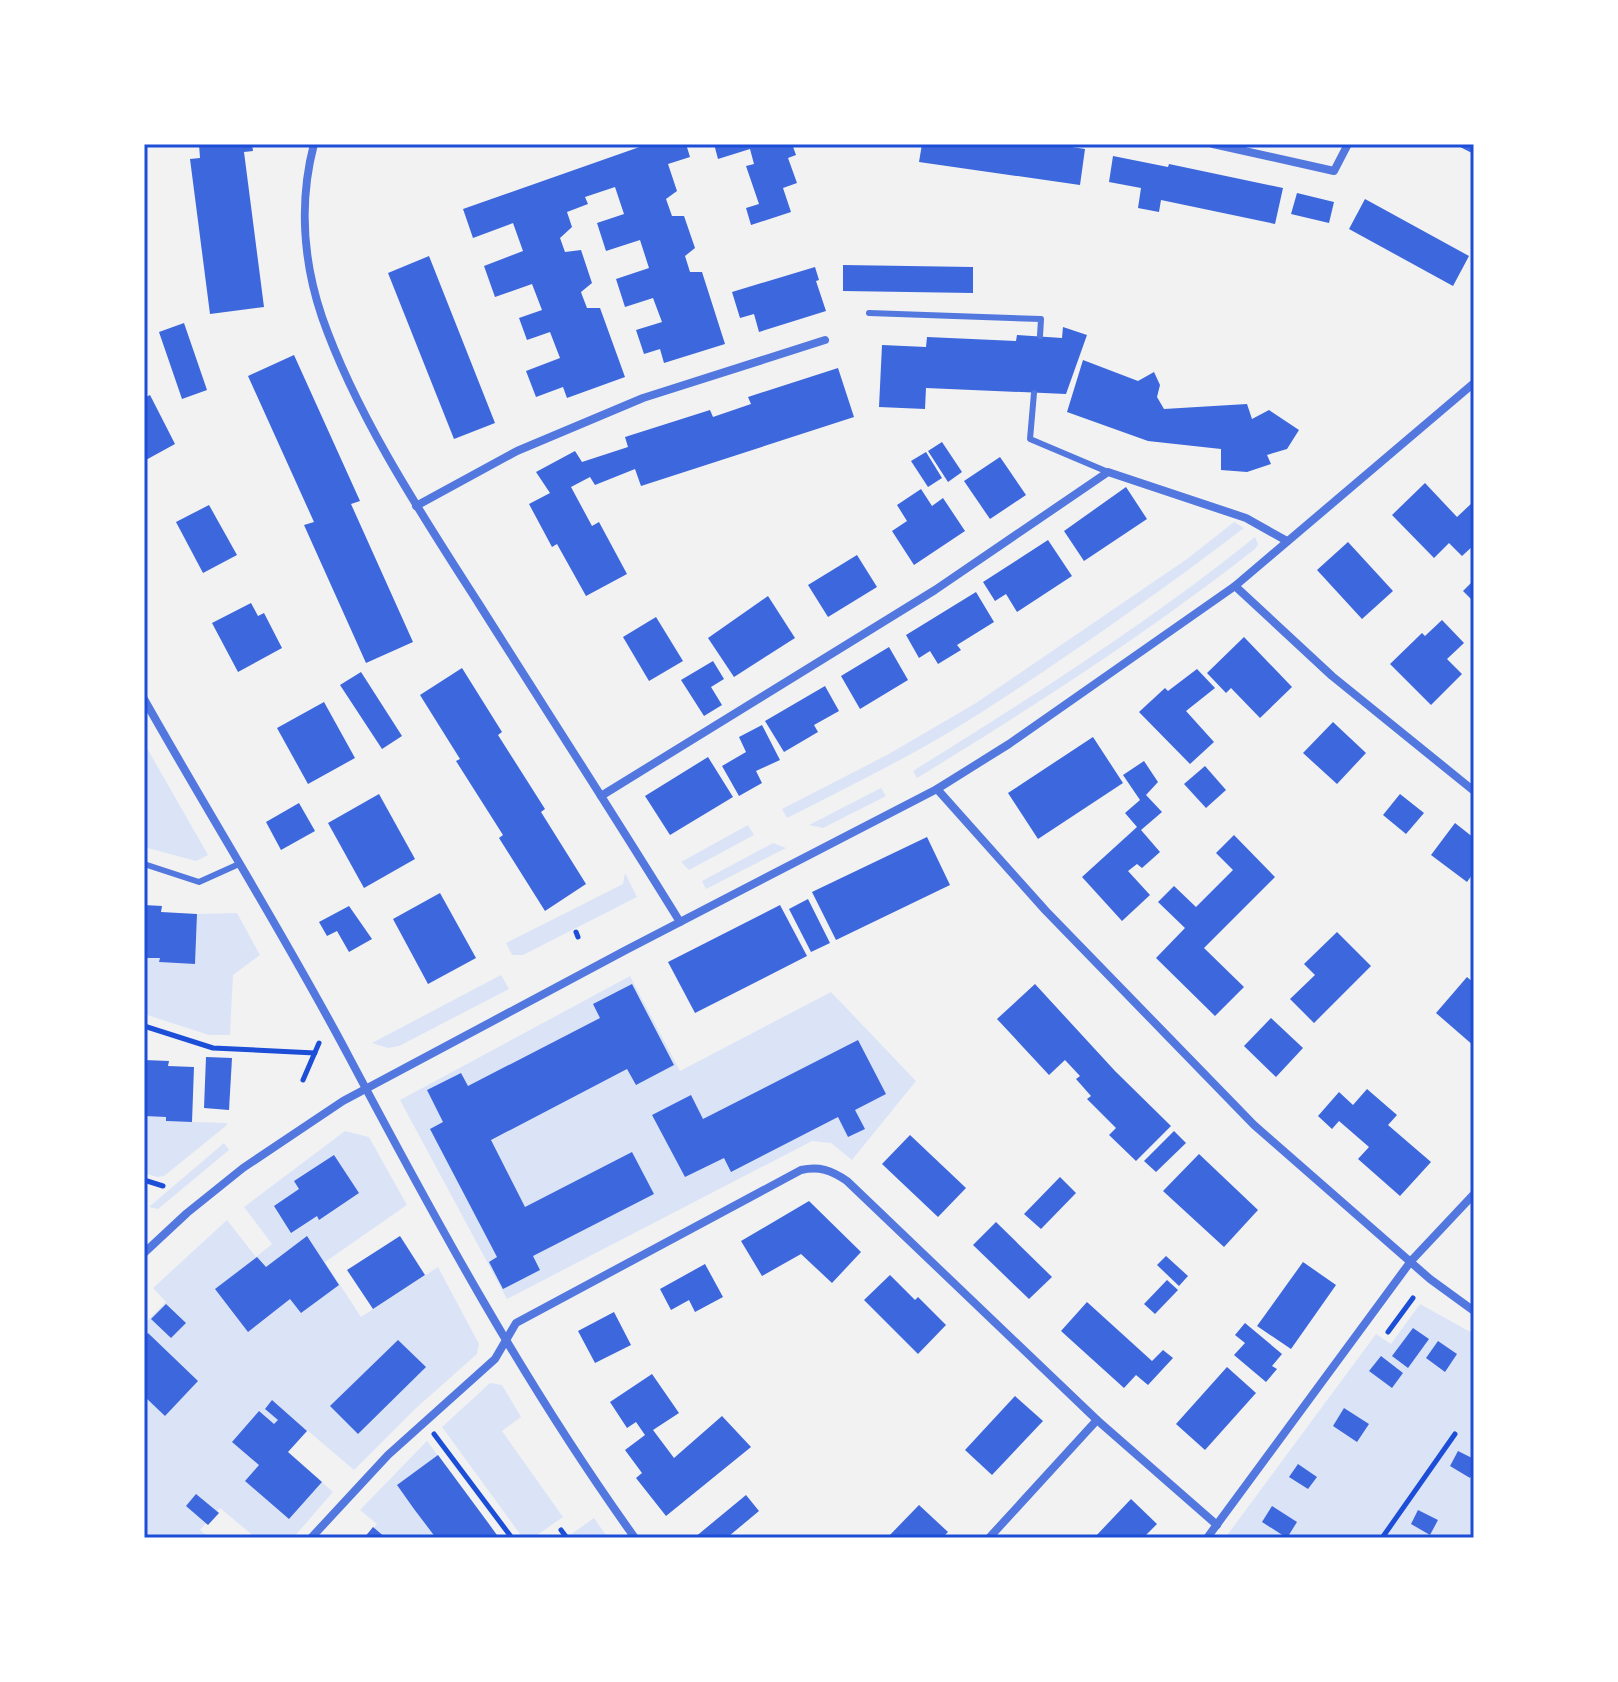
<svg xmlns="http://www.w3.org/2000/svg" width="1618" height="1682" font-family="'Fira Sans Condensed',sans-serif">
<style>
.green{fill:#dbe4f7}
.building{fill:#3d67dc}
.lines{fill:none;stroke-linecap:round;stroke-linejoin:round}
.path{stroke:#1d4ed8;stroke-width:5}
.service{stroke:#5277de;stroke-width:6}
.minor{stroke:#5277de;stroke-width:8}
.neatline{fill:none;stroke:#1d4ed8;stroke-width:3}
</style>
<rect width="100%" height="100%" fill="#f2f2f2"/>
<g class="green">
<path d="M1234 522 1244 528C1160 592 1073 653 985 710 922 751 854 784 787 818L782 809 887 755 976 703 1187 559Z"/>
<path d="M1255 537 1258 544 1255 549C1148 633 1033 707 917 778L913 771C1030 698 1147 624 1255 537Z"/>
<polygon points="144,743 208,855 196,861 144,847"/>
<polygon points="881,788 886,796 823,828 809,825"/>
<polygon points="748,825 754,835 689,870 681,862"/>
<polygon points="773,843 786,848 706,889 702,881"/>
<polygon points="625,873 637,897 523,955 512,955 506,943 623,884"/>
<polygon points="237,913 260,955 233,975 230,1035 209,1035 144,1014 144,958 160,958 160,962 195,964 197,914"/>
<polygon points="501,975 509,989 399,1046 388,1048 372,1043"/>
<polygon points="630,976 680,1071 831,992 916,1081 852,1160 831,1143 812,1141 507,1299 400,1100"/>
<polygon points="144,1116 166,1117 166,1121 227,1123 227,1125 164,1176 157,1177 144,1173"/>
<polygon points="345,1131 369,1137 407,1205 325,1262 361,1317 438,1267 479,1344 477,1354 415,1409 354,1470 307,1430 287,1452 333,1492 293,1538 256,1538 220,1508 200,1530 210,1538 144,1538 144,1324 166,1302 153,1288 227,1220 256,1257 272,1244 244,1207"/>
<polygon points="224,1143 229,1150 158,1209 149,1207"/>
<polygon points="1420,1304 1474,1334 1474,1538 1225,1538 1376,1334 1391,1344"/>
<polygon points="490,1383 502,1385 521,1417 502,1431 563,1517 533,1538 523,1538 442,1427"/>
<polygon points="427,1441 499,1538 365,1538 377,1524 360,1510"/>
<polygon points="594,1518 608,1538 566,1538"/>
</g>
<g class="building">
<polygon points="199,144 252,144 253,151 244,152 264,307 210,314 190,159 200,158"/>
<polygon points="648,144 686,144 690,157 668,164 677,191 666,199 672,216 684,216 695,248 685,256 690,272 702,272 725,344 664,363 660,349 644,354 636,330 662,322 653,298 625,307 616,279 649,268 640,240 606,251 597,223 624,214 615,187 585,197 588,204 567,212 572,227 560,238 565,252 581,250 592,283 581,292 582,295 587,308 600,308 625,377 567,398 563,387 536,397 526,371 560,358 550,332 527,340 519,318 542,310 532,284 495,297 484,266 523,251 513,223 473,238 463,209"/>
<polygon points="714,144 792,144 796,155 788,158 797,183 783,188 791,212 751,225 746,208 759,204 746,166 754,164 750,149 718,159"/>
<polygon points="922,144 1053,144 1085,149 1080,185 919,162"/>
<polygon points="1455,144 1474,144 1474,154 1464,149"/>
<polygon points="1113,156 1168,167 1169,164 1283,188 1275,224 1161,200 1159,212 1138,208 1141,188 1109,182"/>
<polygon points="1297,193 1334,202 1329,223 1291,214"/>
<polygon points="1365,199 1469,256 1453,286 1349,229"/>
<polygon points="429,256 495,423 454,439 388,273"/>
<polygon points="843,265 973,267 973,293 843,291"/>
<polygon points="815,267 819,280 816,281 826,311 759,332 754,314 740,318 732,292"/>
<polygon points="184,323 207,390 182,399 159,332"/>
<polygon points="1063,327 1087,335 1066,394 926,388 925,409 879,407 882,345 926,347 927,337 1016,341 1017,335 1062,338"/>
<polygon points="294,355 360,501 351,504 413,642 366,663 304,525 314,522 248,376"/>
<polygon points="1083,360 1138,381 1154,372 1160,385 1157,397 1164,409 1247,404 1252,419 1269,410 1299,430 1287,449 1267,455 1271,464 1247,472 1221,470 1221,449 1148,441 1067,412"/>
<polygon points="838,368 854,417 641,486 635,469 595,485 590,477 571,487 592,526 599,522 627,574 586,596 557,544 552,547 529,504 550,493 536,472 575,451 582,462 628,447 625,437 710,410 713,417 751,404 748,397"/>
<polygon points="150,395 175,444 144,461 144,398"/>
<polygon points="942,442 962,472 948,482 928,451"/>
<polygon points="926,452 942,478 928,487 911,461"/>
<polygon points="1000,457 1026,495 990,519 964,481"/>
<polygon points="1425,483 1457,517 1474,501 1474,545 1462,556 1449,543 1434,558 1392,515"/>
<polygon points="1126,487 1147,519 1084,561 1064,531"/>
<polygon points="921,489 932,506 943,498 965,531 914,565 892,531 907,521 897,505"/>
<polygon points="209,505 237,555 203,573 176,522"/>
<polygon points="1048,540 1072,576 1017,612 1006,594 995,601 983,582"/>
<polygon points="1348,542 1393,591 1362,619 1317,570"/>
<polygon points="857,555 877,587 828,617 808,585"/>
<polygon points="1474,580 1474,602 1463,591"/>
<polygon points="976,592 994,622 957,645 961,650 938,664 930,651 919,658 906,635"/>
<polygon points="768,596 795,638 734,677 708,638"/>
<polygon points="251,603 258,616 264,613 282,648 238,672 212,623"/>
<polygon points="656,617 683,661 649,681 623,637"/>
<polygon points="1442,620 1464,643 1447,659 1462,674 1431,705 1390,664 1422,633 1425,636"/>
<polygon points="1244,637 1292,687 1260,718 1231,688 1226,693 1207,673"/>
<polygon points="889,647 908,680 860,709 841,676"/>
<polygon points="713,661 724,679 711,687 722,705 704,716 681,680"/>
<polygon points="462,668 502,732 498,735 545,809 541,812 586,884 545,911 499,838 503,835 456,761 460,759 420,695"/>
<polygon points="1197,669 1215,688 1186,711 1214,742 1190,764 1139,712 1165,688 1168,691"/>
<polygon points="361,672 402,736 382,749 340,685"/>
<polygon points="825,686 839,711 814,725 818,732 784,752 765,721"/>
<polygon points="324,702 355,758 308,784 277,728"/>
<polygon points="1333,722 1366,753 1337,784 1303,753"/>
<polygon points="762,725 780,760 756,771 762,783 739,796 722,766 746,752 739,737"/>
<polygon points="1093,737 1123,783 1038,839 1008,793"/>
<polygon points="708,757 733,797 670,835 645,796"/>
<polygon points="1144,761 1158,782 1146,795 1162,812 1141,830 1160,852 1142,868 1137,864 1128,871 1150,895 1122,921 1082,877 1137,827 1125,813 1140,800 1123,775"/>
<polygon points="1205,766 1226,790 1206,808 1184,784"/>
<polygon points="379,794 415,859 364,888 328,823"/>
<polygon points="1400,794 1424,813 1406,834 1383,815"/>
<polygon points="299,803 315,831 281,850 266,822"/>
<polygon points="1455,823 1474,838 1474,872 1467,882 1431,855"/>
<polygon points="1234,835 1275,877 1204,948 1244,987 1215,1016 1156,958 1185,928 1158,902 1174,886 1196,907 1233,870 1216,853"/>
<polygon points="927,837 950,885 836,940 812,892"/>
<polygon points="440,893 476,958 428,984 393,919"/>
<polygon points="808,899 830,943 811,952 789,909"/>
<polygon points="144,905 162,906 161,912 197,914 195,964 159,962 160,958 144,958"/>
<polygon points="780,905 807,956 695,1013 668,962"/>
<polygon points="349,906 372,939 349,952 337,931 327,936 319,922"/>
<polygon points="1337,932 1371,966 1314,1023 1290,999 1315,975 1304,964"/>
<polygon points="1467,977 1474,983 1474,1046 1436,1013"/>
<polygon points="632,984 674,1065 636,1085 627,1069 491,1140 525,1207 632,1152 654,1194 533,1256 540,1270 503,1289 489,1262 497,1257 430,1129 443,1122 427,1090 461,1073 468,1086 600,1018 593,1004"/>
<polygon points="1035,984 1115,1071 1171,1126 1136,1161 1109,1135 1116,1128 1087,1099 1091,1096 1076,1079 1080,1076 1065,1060 1049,1075 997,1019"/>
<polygon points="1271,1018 1303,1048 1276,1077 1244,1046"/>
<polygon points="858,1040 886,1094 855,1110 865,1129 848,1137 838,1117 731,1172 724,1158 685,1177 652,1115 691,1095 703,1119"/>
<polygon points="206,1057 232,1058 229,1110 204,1108"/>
<polygon points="144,1060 169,1061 168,1066 194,1067 192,1122 166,1121 166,1117 144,1116"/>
<polygon points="1367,1089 1397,1115 1388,1125 1431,1162 1400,1196 1358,1159 1369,1147 1339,1121 1332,1129 1318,1116 1339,1092 1353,1105"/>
<polygon points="1174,1131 1186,1143 1156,1172 1144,1161"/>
<polygon points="910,1135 966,1188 938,1217 882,1164"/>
<polygon points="1199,1154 1258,1210 1224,1247 1163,1191"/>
<polygon points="334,1155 359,1193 319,1220 317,1216 291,1233 274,1206 299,1189 294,1181"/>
<polygon points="1060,1177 1076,1193 1041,1229 1024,1214"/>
<polygon points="809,1201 861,1252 832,1283 801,1254 762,1276 741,1241"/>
<polygon points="996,1222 1052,1277 1029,1299 973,1245"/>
<polygon points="307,1236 339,1285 301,1313 290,1299 248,1332 215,1289 257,1257 266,1267"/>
<polygon points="400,1236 425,1275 373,1309 347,1270"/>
<polygon points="1166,1256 1188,1276 1179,1286 1157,1265"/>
<polygon points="1303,1262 1336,1285 1291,1349 1257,1326"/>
<polygon points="705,1264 723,1297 695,1312 689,1300 671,1310 660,1289"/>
<polygon points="890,1275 915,1300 918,1297 946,1325 918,1354 864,1300"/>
<polygon points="1167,1280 1178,1290 1155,1314 1144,1304"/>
<polygon points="1087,1302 1152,1361 1163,1350 1173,1358 1148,1385 1136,1375 1124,1388 1061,1331"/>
<polygon points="166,1304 186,1323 171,1338 151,1319"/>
<polygon points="614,1312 631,1345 595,1363 578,1331"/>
<polygon points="1245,1323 1282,1354 1272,1366 1277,1369 1266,1382 1234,1355 1245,1343 1235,1335"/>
<polygon points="1413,1328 1429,1339 1408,1368 1392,1356"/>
<polygon points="148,1333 198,1381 165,1416 144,1396 144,1338"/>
<polygon points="398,1340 426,1367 358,1434 330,1406"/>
<polygon points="1438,1341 1457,1354 1445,1372 1426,1358"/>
<polygon points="1381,1356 1403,1373 1392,1388 1369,1371"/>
<polygon points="1227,1367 1256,1393 1205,1450 1176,1424"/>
<polygon points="652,1374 679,1413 653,1430 674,1458 722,1416 751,1447 666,1516 636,1478 642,1473 625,1450 645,1435 636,1422 627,1428 610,1402"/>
<polygon points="1015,1396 1043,1421 992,1475 965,1450"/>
<polygon points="272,1400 307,1431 288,1452 322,1482 289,1519 245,1481 259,1465 232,1442 259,1411 274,1424 278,1420 265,1409"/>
<polygon points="1344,1408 1369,1424 1357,1442 1333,1426"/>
<polygon points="1458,1451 1474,1459 1474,1470 1470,1478 1450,1466"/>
<polygon points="438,1455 489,1524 499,1538 436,1538 414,1509 397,1485"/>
<polygon points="1298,1464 1317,1477 1308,1489 1289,1477"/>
<polygon points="196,1494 219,1513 208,1525 186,1506"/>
<polygon points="746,1495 759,1511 729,1536 730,1538 694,1538"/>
<polygon points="1131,1499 1157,1524 1143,1538 1094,1538"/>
<polygon points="919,1505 948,1532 942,1538 887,1538"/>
<polygon points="1272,1506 1297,1522 1287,1538 1262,1522"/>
<polygon points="1418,1510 1438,1520 1430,1535 1411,1524"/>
<polygon points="373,1527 386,1538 364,1538"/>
</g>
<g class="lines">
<g class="path">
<polyline points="576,932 578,937"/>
<polyline points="144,1026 213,1048 315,1053"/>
<polyline points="303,1080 319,1043"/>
<polyline points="144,1180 163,1186"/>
<polyline points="1388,1332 1413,1298"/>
<polyline points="434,1434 512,1538"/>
<polyline points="561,1530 567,1538"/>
<polyline points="1382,1538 1455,1434"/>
</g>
<g class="service">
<polyline points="869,313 1041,319 1040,336"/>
<polyline points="1034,393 1030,439 1108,472"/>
<polyline points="144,864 199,882 239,864"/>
</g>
<g class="minor">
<path d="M314 144C299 201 303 261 322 317 357 417 422 515 479 604 546 710 614 815 680 922"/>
<polyline points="1213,144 1334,171 1348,144"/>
<polyline points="416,506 517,451 643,398 825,340"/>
<polyline points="1235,586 1332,676 1474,791"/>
<path d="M144 699C211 818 284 934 348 1055 436 1221 525 1385 635 1538"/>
<polyline points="937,789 1046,911 1254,1125 1430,1279 1474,1311"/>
<polyline points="601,796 935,590 1108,472 1246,518 1287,541"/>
<polyline points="144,1253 187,1213 243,1168 343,1101 626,950 937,789 1009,744 1235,586 1474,383"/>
<path d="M311 1538 388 1455 495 1359 516 1323 801 1170C819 1166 831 1170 847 1181L1097 1420 1217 1525"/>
<polyline points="989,1538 1097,1420"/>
<polyline points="1207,1538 1411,1261 1474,1194"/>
</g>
</g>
<rect width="1618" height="1682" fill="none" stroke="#ffffff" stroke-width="292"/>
<rect x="146" y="146" width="1326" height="1390" class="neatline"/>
</svg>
